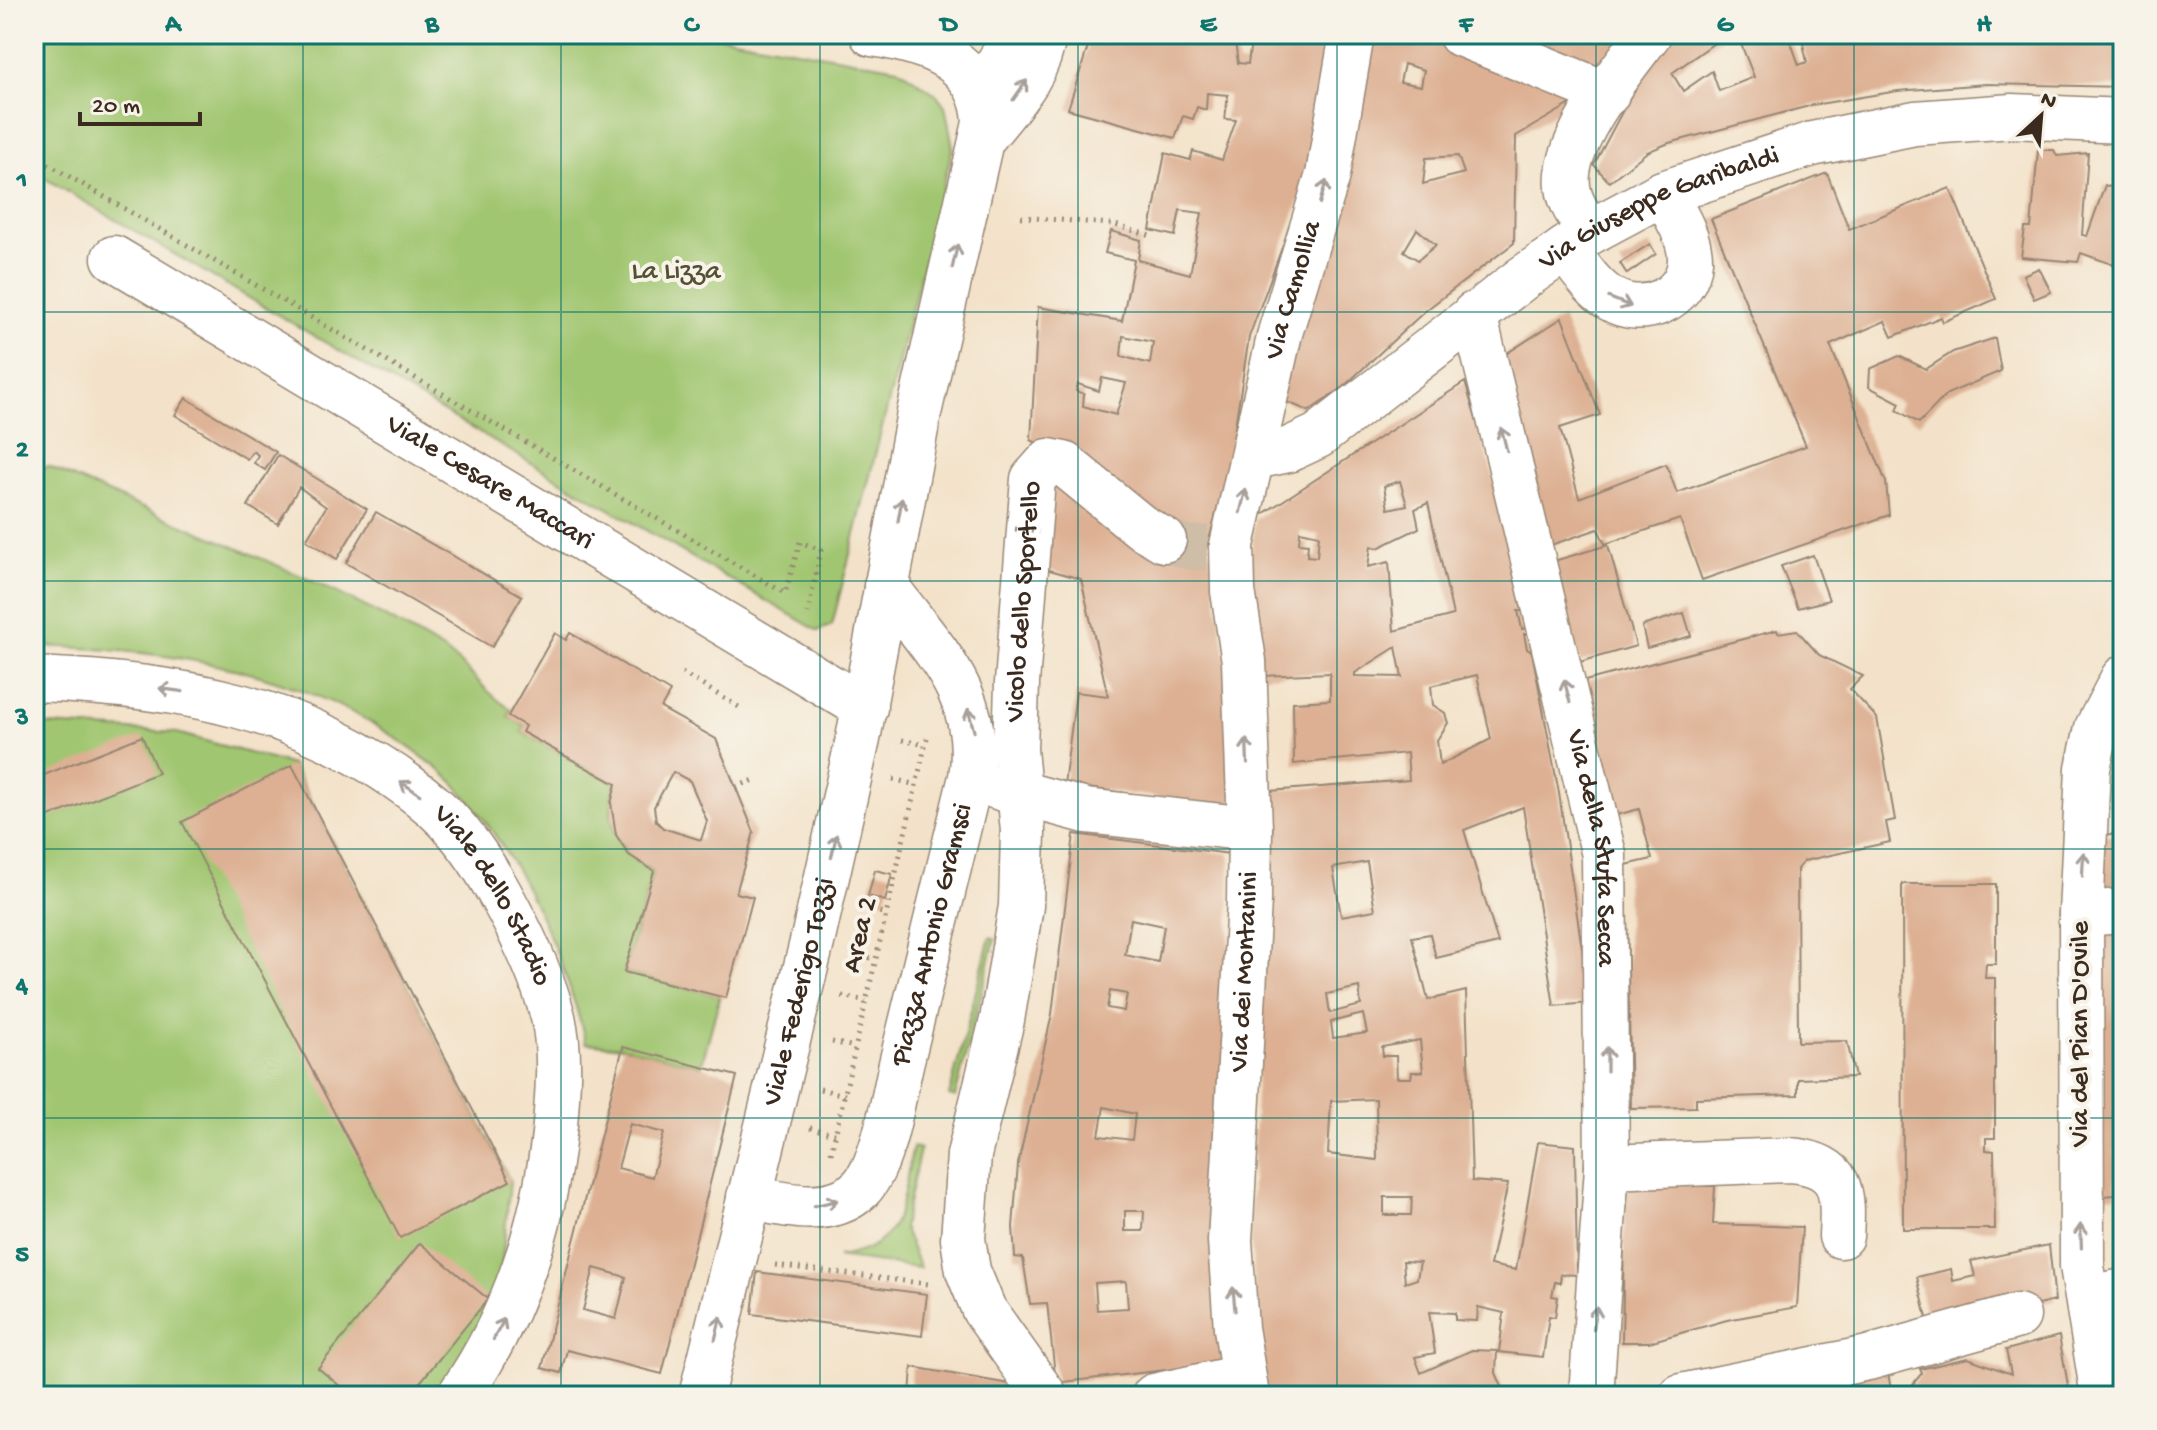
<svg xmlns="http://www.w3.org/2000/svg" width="2157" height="1430" font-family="'Gochi Hand',sans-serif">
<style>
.green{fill:#a1c671;stroke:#6e7848;stroke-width:2}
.building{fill:#ddb093;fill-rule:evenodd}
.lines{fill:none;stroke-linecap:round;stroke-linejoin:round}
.minor-tunnel{stroke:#cebda7;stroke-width:44;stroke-dasharray:44 22;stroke-linecap:butt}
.minor-casing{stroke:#978674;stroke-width:47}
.path{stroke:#978674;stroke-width:5;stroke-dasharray:2 6;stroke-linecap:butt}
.minor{stroke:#fff;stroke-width:44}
.path-bridge{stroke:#978674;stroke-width:5;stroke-dasharray:2 6;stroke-linecap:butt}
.oneway{stroke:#a79f9a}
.grid{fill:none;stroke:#0f766e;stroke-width:2;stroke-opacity:0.55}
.labels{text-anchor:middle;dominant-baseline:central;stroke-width:8;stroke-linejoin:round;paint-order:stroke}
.street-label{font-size:28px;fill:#3b2a1e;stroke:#f7f3e8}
.park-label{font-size:28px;fill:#545133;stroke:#f7f3e8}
.neatline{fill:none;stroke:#0f766e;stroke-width:3}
.grid-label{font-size:26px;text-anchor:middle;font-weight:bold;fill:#0f766e}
</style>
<rect width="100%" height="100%" fill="#f7f3e8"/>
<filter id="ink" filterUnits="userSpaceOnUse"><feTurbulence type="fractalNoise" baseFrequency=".0125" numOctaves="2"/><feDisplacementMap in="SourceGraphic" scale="16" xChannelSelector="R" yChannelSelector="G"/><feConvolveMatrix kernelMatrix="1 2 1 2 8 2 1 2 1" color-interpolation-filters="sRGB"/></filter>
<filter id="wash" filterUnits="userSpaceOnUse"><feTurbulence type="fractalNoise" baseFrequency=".006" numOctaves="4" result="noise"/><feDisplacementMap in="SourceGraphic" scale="32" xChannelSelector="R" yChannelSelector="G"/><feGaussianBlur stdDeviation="1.8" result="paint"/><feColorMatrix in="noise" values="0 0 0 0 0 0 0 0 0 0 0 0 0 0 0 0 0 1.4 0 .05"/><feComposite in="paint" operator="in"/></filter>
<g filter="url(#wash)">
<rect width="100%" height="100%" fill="#f3e2c9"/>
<g class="green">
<polygon points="34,34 706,34 898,68 937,95 945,106 953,147 832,625 818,631 34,172"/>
<path d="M48 466C177 527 322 575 443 650 469 666 485 694 511 709L508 716 525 726 522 732 616 784C602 818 619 858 654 871L624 972 720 996 701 1067 623 1047 586 1043C563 952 519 856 456 785 444 772 428 761 414 751 305 669 167 649 34 646V472Z"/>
<polygon points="34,724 177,733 292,765 510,1181 498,1303 438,1396 34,1396"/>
<polygon points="990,937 995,939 955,1097 949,1096"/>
<path d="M913 1147 920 1149 903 1227 920 1268 837 1257C907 1247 899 1205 913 1147Z"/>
</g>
<g id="blocks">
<g class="building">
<path d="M1092 34H1234L1238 63 1248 64 1252 34H1334L1304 188 1249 337 1229 465 1208 544 1232 699 1233 807 1064 785 1076 692 1108 696 1081 579 1039 567 1045 447 1031 440 1038 307 1122 321 1134 260 1105 253 1111 231 1141 240 1138 260 1190 274 1202 213 1180 210 1175 236 1150 230 1165 153 1190 160 1193 151 1222 160 1236 120 1225 119 1228 95 1207 93 1206 110 1197 107 1193 119 1183 116 1175 138 1068 109ZM1123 336 1153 342 1150 364 1121 356ZM1102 378 1126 383 1116 415 1083 406 1084 394 1076 391 1078 384 1099 391Z"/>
<path d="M1363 34H1435L1586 95 1516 136 1514 243 1425 311 1341 389 1309 411 1277 398ZM1404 64 1424 70 1421 86 1400 82ZM1458 156 1464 173 1423 184 1426 158ZM1417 229 1436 245 1418 260 1404 251Z"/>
<polygon points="1483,34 1626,34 1597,81"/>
<polygon points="1677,34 1727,34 1672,73 1683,91 1712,71 1719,91 1754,77 1737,34 1788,34 1799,65 1807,62 1801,34 2123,34 2123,87 1986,84 1898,91 1813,105 1669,143 1647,152 1609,182 1594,165 1631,95 1625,92"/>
<polygon points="2038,150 2054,150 2057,156 2088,153 2082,235 2087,236 2105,185 2123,192 2123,268 2081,253 2078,262 2021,257 2025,228 2031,228"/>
<polygon points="1827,173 1849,229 1950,188 1996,299 1943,322 1941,317 1892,337 1885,321 1830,345 1886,482 1889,515 1702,580 1680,519 1605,544 1598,529 1551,545 1501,357 1562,318 1600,415 1560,428 1579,498 1666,464 1677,493 1806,446 1711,219"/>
<polygon points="1650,244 1656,254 1627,274 1620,263"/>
<polygon points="2039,268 2051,292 2034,299 2023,275"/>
<polygon points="1995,338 2001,371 1947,394 1919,423 1897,410 1900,403 1869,387 1870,369 1899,356 1926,369 1953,352"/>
<path d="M1465 382 1502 507 1523 611H1518L1522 629 1527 628 1528 634H1524L1527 649 1532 652 1559 793 1590 1003 1554 1006 1523 807 1464 830 1498 943 1436 958 1430 934 1412 937 1428 1000 1466 991 1472 1181 1508 1184 1490 1265 1516 1270 1538 1142 1575 1146 1577 1275 1561 1274 1560 1283 1555 1282 1552 1296 1558 1297 1555 1317 1549 1316 1543 1357 1499 1352 1504 1313 1478 1307 1477 1321 1455 1320V1313L1429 1312 1435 1353 1415 1357 1421 1373 1472 1350 1497 1351 1496 1373 1506 1396H1267L1257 1321 1250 1226 1270 791 1409 780 1407 753 1294 764 1293 702 1330 700V673L1262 676 1248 592 1255 519ZM1400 481 1407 505 1388 509 1384 486ZM1428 503 1453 615 1394 631 1389 562 1368 567 1371 546 1378 548 1419 528 1415 509ZM1300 531 1319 535 1317 557 1307 556 1308 544 1299 543ZM1396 647 1402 677 1355 676V673ZM1477 675 1491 739 1440 765 1437 740 1448 723 1445 713 1433 705 1431 686ZM1367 862 1375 910 1341 916 1333 868ZM1359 987 1361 1005 1330 1013 1327 994ZM1363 1014 1367 1033 1333 1038 1331 1022ZM1420 1040 1423 1072H1412L1411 1078H1397L1396 1056H1383L1382 1047ZM1376 1099 1377 1160 1328 1154 1331 1101ZM1384 1197H1412L1411 1215H1384ZM1403 1261 1420 1262 1417 1279 1405 1283Z"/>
<polygon points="186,398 276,452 265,470 254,463 258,455 253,451 247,459 175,415"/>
<polygon points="278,455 367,509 337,559 306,540 326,507 299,487 278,524 248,506"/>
<polygon points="376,512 522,596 492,647 346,563"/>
<polygon points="1608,545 1636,646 1580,662 1554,561"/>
<polygon points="1813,555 1829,600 1798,608 1781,566"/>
<polygon points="1684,613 1691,636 1647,648 1642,626"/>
<polygon points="1777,630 1778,633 1797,630 1819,655 1863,676 1850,689 1877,718 1895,820 1886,822 1890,842 1804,861 1797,869 1798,1042 1847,1041 1855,1077 1798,1079 1798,1095 1696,1098 1696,1107 1631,1108 1626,865 1652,859 1639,809 1613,816 1585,681"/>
<path d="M555 633 566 640 570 633 670 692 661 708 716 739 754 832 736 893 753 897 726 998 624 972 654 871 629 855 616 835 611 803 616 784 522 732 525 726 508 716ZM673 772 690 781 707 821 701 840 663 828 656 821 654 807Z"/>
<polygon points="142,736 158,773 34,823 34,779"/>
<polygon points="292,765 510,1181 400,1238 182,822"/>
<polygon points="2123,833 2123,891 2100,893 2101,835"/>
<path d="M1074 834 1230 854 1225 1363 1056 1383 1047 1303 1030 1304 1023 1258 1015 1257 1013 1227 1018 1164 1052 1014ZM1131 919 1164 926 1158 962 1125 955ZM1110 991 1127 994 1124 1011 1107 1008ZM1104 1107 1135 1114 1132 1140 1099 1136ZM1125 1211H1144L1143 1231H1125ZM1126 1281 1128 1308 1097 1310 1095 1283Z"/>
<polygon points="875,870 892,874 885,901 868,896"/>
<polygon points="1902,884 1996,884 1996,964 1986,964 1985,978 1995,978 1995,1138 1986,1138 1986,1150 1994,1151 1995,1229 1903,1229"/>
<polygon points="2123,929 2123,1141 2115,1141 2116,1195 2103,1196 2101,931"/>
<path d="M623 1047 737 1076 662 1374 567 1350 561 1373 542 1368ZM630 1124 664 1133 652 1177 618 1168ZM594 1268 626 1277 616 1319 583 1310Z"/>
<polygon points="1625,1183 1715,1186 1713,1224 1802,1227 1797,1307 1727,1320 1649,1342 1622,1342"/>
<polygon points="420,1243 488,1299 409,1396 352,1396 318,1368"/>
<polygon points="2049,1245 2055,1301 1930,1330 1917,1277 1951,1269 1953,1281 1975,1276 1971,1261"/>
<polygon points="757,1272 927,1294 922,1336 752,1314"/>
<polygon points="2059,1336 2070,1396 1903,1396 1922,1373 1920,1369 1968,1358 2011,1374 2006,1350"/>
<polygon points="912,1367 1027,1387 1027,1396 910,1396"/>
<polygon points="1887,1367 1892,1396 1856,1396 1853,1376"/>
</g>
</g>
</g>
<g filter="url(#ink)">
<use href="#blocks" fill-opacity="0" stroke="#978674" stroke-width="2"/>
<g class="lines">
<polyline class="minor-tunnel" points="1164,540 1188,547 1208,548"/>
<g class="minor-casing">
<g id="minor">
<polyline points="1460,34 1607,94"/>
<polyline points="980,93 1016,34"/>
<path d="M983 138C1007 107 1040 75 1044 34"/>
<path d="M1590 232C1581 218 1570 204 1568 187 1562 141 1622 70 1649 34"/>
<path d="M1565 249C1579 266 1592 288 1611 299 1642 318 1687 300 1690 261 1691 238 1674 212 1663 193"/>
<path id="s1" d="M114 258 865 708"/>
<path id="s2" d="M1474 314 1604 855 1607 1167 1591 1396"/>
<path id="s3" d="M1255 457 1288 450 1318 436 1523 278 1590 232 1663 193 1812 144 1915 123 2012 116 2123 121"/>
<path id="s4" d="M34 679C175 684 307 706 421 796 459 825 484 864 506 905 525 940 543 978 553 1017 561 1052 558 1089 555 1125 545 1223 515 1315 459 1396"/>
<polyline points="997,787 1086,811 1250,829"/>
<polyline points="2081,914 2123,911"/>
<path d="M1607 1167 1789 1160C1843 1164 1844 1191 1841 1236"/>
<path id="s5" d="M749 1197C784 1205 831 1217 860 1189 885 1164 894 1090 903 1056 926 963 948 870 971 777 984 694 932 649 886 586"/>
<polyline points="2104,1295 2123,1291"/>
<path id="s6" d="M701 1396 814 934 858 739 919 413 985 123C983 59 925 42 872 34"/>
<path id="s7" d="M1045 1396 984 1310 968 1271 963 1239 969 1155 1002 1020 1021 906 1023 831 1015 750 1017 683 1033 479 1049 461 1064 464 1140 526 1164 540"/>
<polyline points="1154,1396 1242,1377"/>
<path id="s8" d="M1247 1396 1236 1328 1230 1241 1249 901 1250 829 1244 661 1233 591 1232 545 1280 333 1328 175 1352 34"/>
<polyline points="1681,1396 1868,1358 2018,1316"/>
<polyline points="2103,1396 2082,1266 2081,914 2088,768 2097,728 2123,678"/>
</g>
</g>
<g class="path">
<polyline points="34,156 785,593 800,542 821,550 808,613"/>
<polyline points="1021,217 1112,224 1154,237"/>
<polyline points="34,424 44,417"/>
<polyline points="682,673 739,707"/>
<polyline points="902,740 925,745"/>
<polyline points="893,779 916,785"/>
<polyline points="736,787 757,779"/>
<polyline points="864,908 886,914"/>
<polyline points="853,954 876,959"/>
<polyline points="842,996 866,1001"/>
<polyline points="832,1042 855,1047"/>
<polyline points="820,1089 845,1095"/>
<polyline points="810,1128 835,1134"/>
<polyline points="831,1153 927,738"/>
<polyline points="775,1265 928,1284"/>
</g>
<use href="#minor" class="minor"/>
<polyline class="path-bridge" points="1015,529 1039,532"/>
</g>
<defs><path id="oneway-shaft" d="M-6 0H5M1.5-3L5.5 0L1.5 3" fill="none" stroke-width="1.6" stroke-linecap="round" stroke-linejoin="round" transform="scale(2)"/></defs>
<g class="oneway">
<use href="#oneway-shaft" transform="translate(1020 90) rotate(-55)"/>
<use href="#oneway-shaft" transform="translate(1323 192) rotate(-73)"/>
<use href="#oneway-shaft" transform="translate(955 256) rotate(-77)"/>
<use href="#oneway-shaft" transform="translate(1620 302) rotate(22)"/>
<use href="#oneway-shaft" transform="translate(1504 439) rotate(-104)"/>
<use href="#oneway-shaft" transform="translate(1243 501) rotate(-76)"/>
<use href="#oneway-shaft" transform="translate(900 510) rotate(-80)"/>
<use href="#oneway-shaft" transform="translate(171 690) rotate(-172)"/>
<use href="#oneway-shaft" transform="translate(1567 691) rotate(-104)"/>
<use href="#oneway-shaft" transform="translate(971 720) rotate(-105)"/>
<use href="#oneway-shaft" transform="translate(1247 751) rotate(-92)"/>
<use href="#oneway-shaft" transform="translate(410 788) rotate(-146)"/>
<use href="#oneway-shaft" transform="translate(834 846) rotate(-77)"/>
<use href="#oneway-shaft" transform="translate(2083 864) rotate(-87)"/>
<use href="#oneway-shaft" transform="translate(1607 1059) rotate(-90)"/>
<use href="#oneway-shaft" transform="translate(826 1203) rotate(-13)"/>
<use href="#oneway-shaft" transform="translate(2081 1236) rotate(-92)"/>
<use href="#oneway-shaft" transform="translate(1234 1299) rotate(-95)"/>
<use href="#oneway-shaft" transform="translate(1595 1318) rotate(-83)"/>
<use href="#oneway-shaft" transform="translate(718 1328) rotate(-76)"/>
<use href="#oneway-shaft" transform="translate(499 1329) rotate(-62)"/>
</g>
</g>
<path class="grid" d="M303 34V1396M561 34V1396M820 34V1396M1078 34V1396M1337 34V1396M1596 34V1396M1854 34V1396M34 312H2123M34 581H2123M34 849H2123M34 1118H2123"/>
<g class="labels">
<g class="street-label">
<text stroke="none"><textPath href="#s3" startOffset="480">Via Giuseppe Garibaldi</textPath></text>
<text stroke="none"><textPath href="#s8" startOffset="1116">Via Camollia</textPath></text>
<text stroke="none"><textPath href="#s1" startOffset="438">Viale Cesare Maccari</textPath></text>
<text stroke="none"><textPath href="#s7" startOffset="824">Vicolo dello Sportello</textPath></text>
<text stroke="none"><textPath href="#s2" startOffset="548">Via della Stufa Secca</textPath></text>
<text stroke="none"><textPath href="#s4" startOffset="536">Viale dello Stadio</textPath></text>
<text transform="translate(861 935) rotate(-77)">Area 2</text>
<text stroke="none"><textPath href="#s5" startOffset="382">Piazza Antonio Gramsci</textPath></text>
<text stroke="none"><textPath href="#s8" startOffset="426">Via dei Montanini</textPath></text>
<text stroke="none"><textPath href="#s6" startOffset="416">Viale Federigo Tozzi</textPath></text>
<text transform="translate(2081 1034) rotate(-90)">Via del Pian D'Ovile</text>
</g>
<g class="park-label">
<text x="676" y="272">La Lizza</text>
</g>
</g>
<rect width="2157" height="1430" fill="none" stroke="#f7f3e8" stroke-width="88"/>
<g transform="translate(2041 116) rotate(26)" stroke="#f7f3e8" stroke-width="6" paint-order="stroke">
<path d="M0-6L14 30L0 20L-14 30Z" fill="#3b2a1e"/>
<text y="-12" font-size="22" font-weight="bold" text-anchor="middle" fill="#3b2a1e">N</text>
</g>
<path d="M80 112v12h120v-12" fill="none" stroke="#3b2a1e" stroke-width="4"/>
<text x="92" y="112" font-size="24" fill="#3b2a1e" stroke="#f7f3e8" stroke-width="6" paint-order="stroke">20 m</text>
<rect x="44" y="44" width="2069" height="1342" class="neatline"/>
<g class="grid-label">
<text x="173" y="31">A</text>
<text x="432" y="31">B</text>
<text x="691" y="31">C</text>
<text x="949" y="31">D</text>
<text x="1208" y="31">E</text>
<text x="1466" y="31">F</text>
<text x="1725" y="31">G</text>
<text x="1984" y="31">H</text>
<text x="22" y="187">1</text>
<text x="22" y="456">2</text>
<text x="22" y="724">3</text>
<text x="22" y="992">4</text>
<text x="22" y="1261">5</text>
</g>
</svg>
